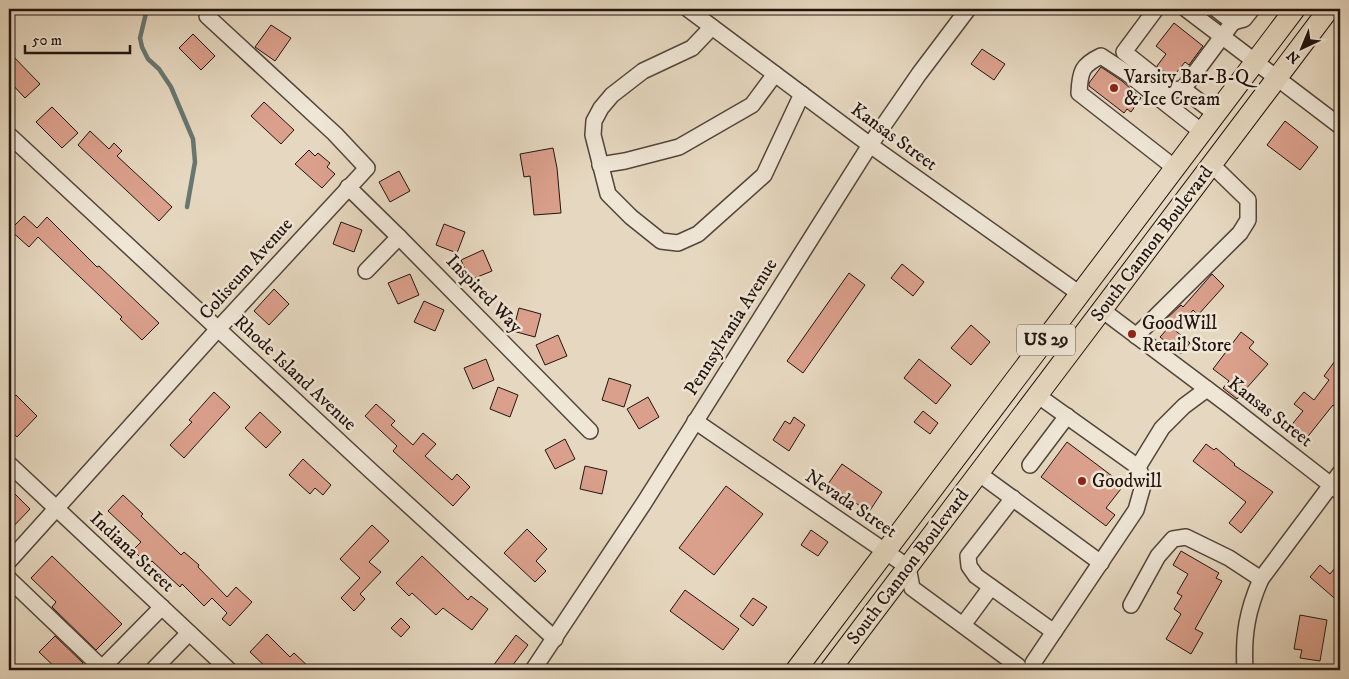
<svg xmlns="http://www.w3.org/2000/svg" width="1349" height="679" font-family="'IM FELL DW Pica',serif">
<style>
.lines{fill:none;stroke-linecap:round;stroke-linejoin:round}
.stream{stroke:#687771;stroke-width:4.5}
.building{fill:#dba08c;stroke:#22140e}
.minor-casing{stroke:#53453a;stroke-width:18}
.major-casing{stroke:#22140e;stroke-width:22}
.minor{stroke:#efe6d6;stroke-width:15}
.major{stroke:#e6d8c0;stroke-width:20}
.poi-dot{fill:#8f2418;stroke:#efe6d6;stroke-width:2}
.labels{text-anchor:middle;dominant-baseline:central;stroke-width:5;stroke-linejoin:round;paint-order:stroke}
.shield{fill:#efe6d6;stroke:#60534a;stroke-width:1}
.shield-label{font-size:18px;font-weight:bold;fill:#22140e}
.poi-label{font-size:19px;fill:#22140e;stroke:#efe6d6;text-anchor:start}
.street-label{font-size:19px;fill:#22140e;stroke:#efe6d6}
</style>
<rect width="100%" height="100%" fill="#e6d8c0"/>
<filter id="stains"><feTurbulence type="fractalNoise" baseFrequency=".004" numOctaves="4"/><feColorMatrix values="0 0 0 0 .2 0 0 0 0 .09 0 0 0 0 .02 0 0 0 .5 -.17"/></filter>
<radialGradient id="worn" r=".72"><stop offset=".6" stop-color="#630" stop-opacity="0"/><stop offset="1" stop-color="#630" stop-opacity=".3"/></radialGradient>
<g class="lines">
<polyline class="stream" points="147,9 140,38 142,47 148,59 159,69 171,87 193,139 195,162 187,207"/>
</g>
<g class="building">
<polygon points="1174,23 1203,46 1189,65 1185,62 1172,78 1157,66 1166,54 1156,46"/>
<polygon points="271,25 291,38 275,61 255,47"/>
<polygon points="193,34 215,56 201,70 179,48"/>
<polygon points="982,49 1005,64 994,80 971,64"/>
<polygon points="9,52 40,84 25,98 9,81"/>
<polygon points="1101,67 1122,81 1141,98 1131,112 1127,109 1124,113 1089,86 1089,83"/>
<polygon points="264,102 294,130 281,144 251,116"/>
<polygon points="52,107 78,133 62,148 36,122"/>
<polygon points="1285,121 1318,147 1300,170 1267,145"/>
<polygon points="90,131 109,149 114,143 122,151 117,156 172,207 159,221 78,145"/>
<polygon points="553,148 557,168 561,213 534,215 530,176 524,177 520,154"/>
<polygon points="309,150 315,156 318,153 330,163 327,167 335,174 322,188 295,164"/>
<polygon points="399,171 410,191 390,202 379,182"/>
<polygon points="24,216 37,228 47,217 97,267 99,266 159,323 142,340 120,319 122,317 38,237 29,247 10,230"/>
<polygon points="341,222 362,230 354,252 333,244"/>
<polygon points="444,224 465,232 457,253 436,245"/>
<polygon points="483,250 492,271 470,280 461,260"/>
<polygon points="902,264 924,282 913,296 891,278"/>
<polygon points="849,273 865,285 803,373 787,361"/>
<polygon points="410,274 419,295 398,304 388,283"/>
<polygon points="1212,274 1224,286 1198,315 1193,310 1177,330 1165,320 1181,305 1183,307"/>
<polygon points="274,289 289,304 269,325 254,311"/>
<polygon points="424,301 444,310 435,331 414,322"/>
<polygon points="519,308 541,314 535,337 513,331"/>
<polygon points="971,325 990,342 971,365 951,348"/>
<polygon points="1170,326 1190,343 1181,354 1160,337"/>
<polygon points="1241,332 1254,342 1249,348 1268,364 1237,399 1223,388 1229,381 1213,369"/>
<polygon points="558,335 567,356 545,365 536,345"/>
<polygon points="1340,354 1340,398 1334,406 1333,405 1305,440 1289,428 1303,411 1294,404 1304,392 1314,400 1329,380 1324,376"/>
<polygon points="486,359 494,380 473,389 464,368"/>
<polygon points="919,359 951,385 936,404 904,378"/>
<polygon points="609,378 631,385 624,407 602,400"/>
<polygon points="498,387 518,395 510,417 490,409"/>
<polygon points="214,392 230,407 184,458 170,445 192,422 189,420"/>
<polygon points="16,395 37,416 17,437 9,429 9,402"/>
<polygon points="648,397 659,417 639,429 627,409"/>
<polygon points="376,404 395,421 391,425 413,445 423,433 436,444 425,456 452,480 457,474 470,487 453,506 393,451 397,446 365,416"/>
<polygon points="923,411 938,423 930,434 914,422"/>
<polygon points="260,412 281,432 266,448 245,428"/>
<polygon points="794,417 805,425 789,451 773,440 785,421 790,424"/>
<polygon points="565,439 575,459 555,469 545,450"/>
<polygon points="1067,442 1124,485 1106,508 1115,515 1106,526 1041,477"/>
<polygon points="1206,444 1214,450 1216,448 1235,464 1234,465 1273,492 1241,533 1229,523 1246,502 1193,461"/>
<polygon points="303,459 331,485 323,495 315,488 310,494 289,475"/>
<polygon points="842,464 882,492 869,512 828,484"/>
<polygon points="585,466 607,471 602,494 580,489"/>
<polygon points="726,486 763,514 714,575 679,548"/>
<polygon points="14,493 30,509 9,531 9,499"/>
<polygon points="123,495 143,514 141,516 181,555 184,552 199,565 198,567 227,597 236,587 252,602 230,626 222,619 227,613 212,598 204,606 182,584 180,587 152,561 148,565 133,550 141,542 108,511"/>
<polygon points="372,525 389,541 369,562 381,572 360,594 365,599 354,611 341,598 360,578 340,559"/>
<polygon points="527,529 547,549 536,561 546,571 535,582 504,553"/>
<polygon points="811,530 828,542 818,556 801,545"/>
<polygon points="1181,551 1219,573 1216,578 1222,581 1195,629 1203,633 1191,654 1166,639 1181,614 1174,609 1182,596 1177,593 1188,574 1173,565"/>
<polygon points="52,556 122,624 96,650 52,607 56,602 31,578"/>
<polygon points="422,556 468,600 471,596 488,609 472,630 443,608 436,615 412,593 409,596 396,583"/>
<polygon points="1340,562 1340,603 1310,577 1320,565 1330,574"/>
<polygon points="685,590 739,629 723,650 670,611"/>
<polygon points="753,598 767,607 753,626 740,616"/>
<polygon points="1300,615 1327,620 1320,661 1300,658 1302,650 1294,649"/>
<polygon points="401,618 410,627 401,637 391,628"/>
<polygon points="267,634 290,657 294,653 312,670 269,670 250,652"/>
<polygon points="516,635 528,645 509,670 490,670"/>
<polygon points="55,636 83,663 77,670 58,670 39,652"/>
</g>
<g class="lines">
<g class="minor-casing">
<g id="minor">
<polyline points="688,9 870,145 1080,294"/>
<polyline points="1156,9 1124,52 1172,90 1183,89"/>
<polyline points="1186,9 1340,126"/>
<polyline points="1216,9 1233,22 1244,19 1252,9"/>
<polyline points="712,27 692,48 643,71 612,95 601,108 594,121 593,135 608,194 631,217 661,241 678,243 698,234 764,175 802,94"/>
<polyline points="1216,114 1183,89 1233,22"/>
<polyline points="9,135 370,470 555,639"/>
<polyline points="600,165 625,161 679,147 752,105 775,74"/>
<path d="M1175 168 1079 93C1080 71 1082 65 1101 56L1127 73 1202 132"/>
<polyline points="348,187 399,237 590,431"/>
<polyline points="366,271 399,237"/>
<polyline points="1102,310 1231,407 1340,492"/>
<polyline points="1136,336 1240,233 1248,220 1248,200 1211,164"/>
<polyline points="695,421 908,567 912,588 1018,666"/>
<polyline points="9,464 229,670"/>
<polyline points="1030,465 1067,416"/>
<polyline points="1138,467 1162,428 1184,406 1207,389"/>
<polyline points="978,473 1101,563"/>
<polyline points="1013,498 968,556 969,566 976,576 1054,632"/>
<polyline points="9,561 218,329 367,168 335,134 207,16"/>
<polyline points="9,579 104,670"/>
<polyline points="1131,605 1158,556 1173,539 1186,537 1229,558 1261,579"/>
<polyline points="963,625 991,587"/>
<polyline points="1033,663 1136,510 1144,482 1138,467 1037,395"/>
<polyline points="102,668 162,607"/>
<polyline points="153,670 189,633"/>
<polyline points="533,670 644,503 870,145 919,74 968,9"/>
<path d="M1245 670C1243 635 1247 611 1261 579L1340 473"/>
</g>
</g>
<g class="major-casing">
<g id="major">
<polyline points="796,670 1295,9"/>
<polyline points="830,670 1329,9"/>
</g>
</g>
<use href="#minor" class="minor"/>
<use href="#major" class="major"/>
</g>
<g class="poi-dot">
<circle cx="1114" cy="88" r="5"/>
<circle cx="1132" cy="334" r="5"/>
<circle cx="1082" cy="481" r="5"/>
</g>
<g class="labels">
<rect class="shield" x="1017" y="324.5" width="58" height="31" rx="4"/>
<g class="shield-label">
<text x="1046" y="340">US 29</text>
</g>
<g class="poi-label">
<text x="1124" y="77">Varsity Bar-B-Q<tspan x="1124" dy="22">&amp; Ice Cream</tspan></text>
<text x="1142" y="323">GoodWill<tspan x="1142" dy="22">Retail Store</tspan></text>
<text x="1092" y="481">Goodwill</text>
</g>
<g class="street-label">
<text transform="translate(894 137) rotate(36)">Kansas Street</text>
<text transform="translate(1152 244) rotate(-53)">South Cannon Boulevard</text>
<text transform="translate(246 269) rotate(-48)">Coliseum Avenue</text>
<text transform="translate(484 294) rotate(46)">Inspired Way</text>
<text transform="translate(731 327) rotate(-58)">Pennsylvania Avenue</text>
<text transform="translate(295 373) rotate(43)">Rhode Island Avenue</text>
<text transform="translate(1270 412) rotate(38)">Kansas Street</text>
<text transform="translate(851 504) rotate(34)">Nevada Street</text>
<text transform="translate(132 552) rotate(43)">Indiana Street</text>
<text transform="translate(908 567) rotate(-53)">South Cannon Boulevard</text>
</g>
</g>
<rect width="1349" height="679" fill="none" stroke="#e6d8c0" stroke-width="30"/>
<rect x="10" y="10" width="1329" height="659" fill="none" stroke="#22140e" stroke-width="2.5"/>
<rect x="15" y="15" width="1319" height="649" fill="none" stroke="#22140e"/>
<g transform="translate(1302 48) rotate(224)" stroke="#efe6d6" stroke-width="4" paint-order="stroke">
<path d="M0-4L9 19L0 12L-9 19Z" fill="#22140e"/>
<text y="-8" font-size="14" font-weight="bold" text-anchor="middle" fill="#22140e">N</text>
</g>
<path d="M25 45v8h105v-8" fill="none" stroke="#22140e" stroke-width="2.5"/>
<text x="32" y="45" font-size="15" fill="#22140e" stroke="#efe6d6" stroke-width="4" paint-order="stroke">50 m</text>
<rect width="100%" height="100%" filter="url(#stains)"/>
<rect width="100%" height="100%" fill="url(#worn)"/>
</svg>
